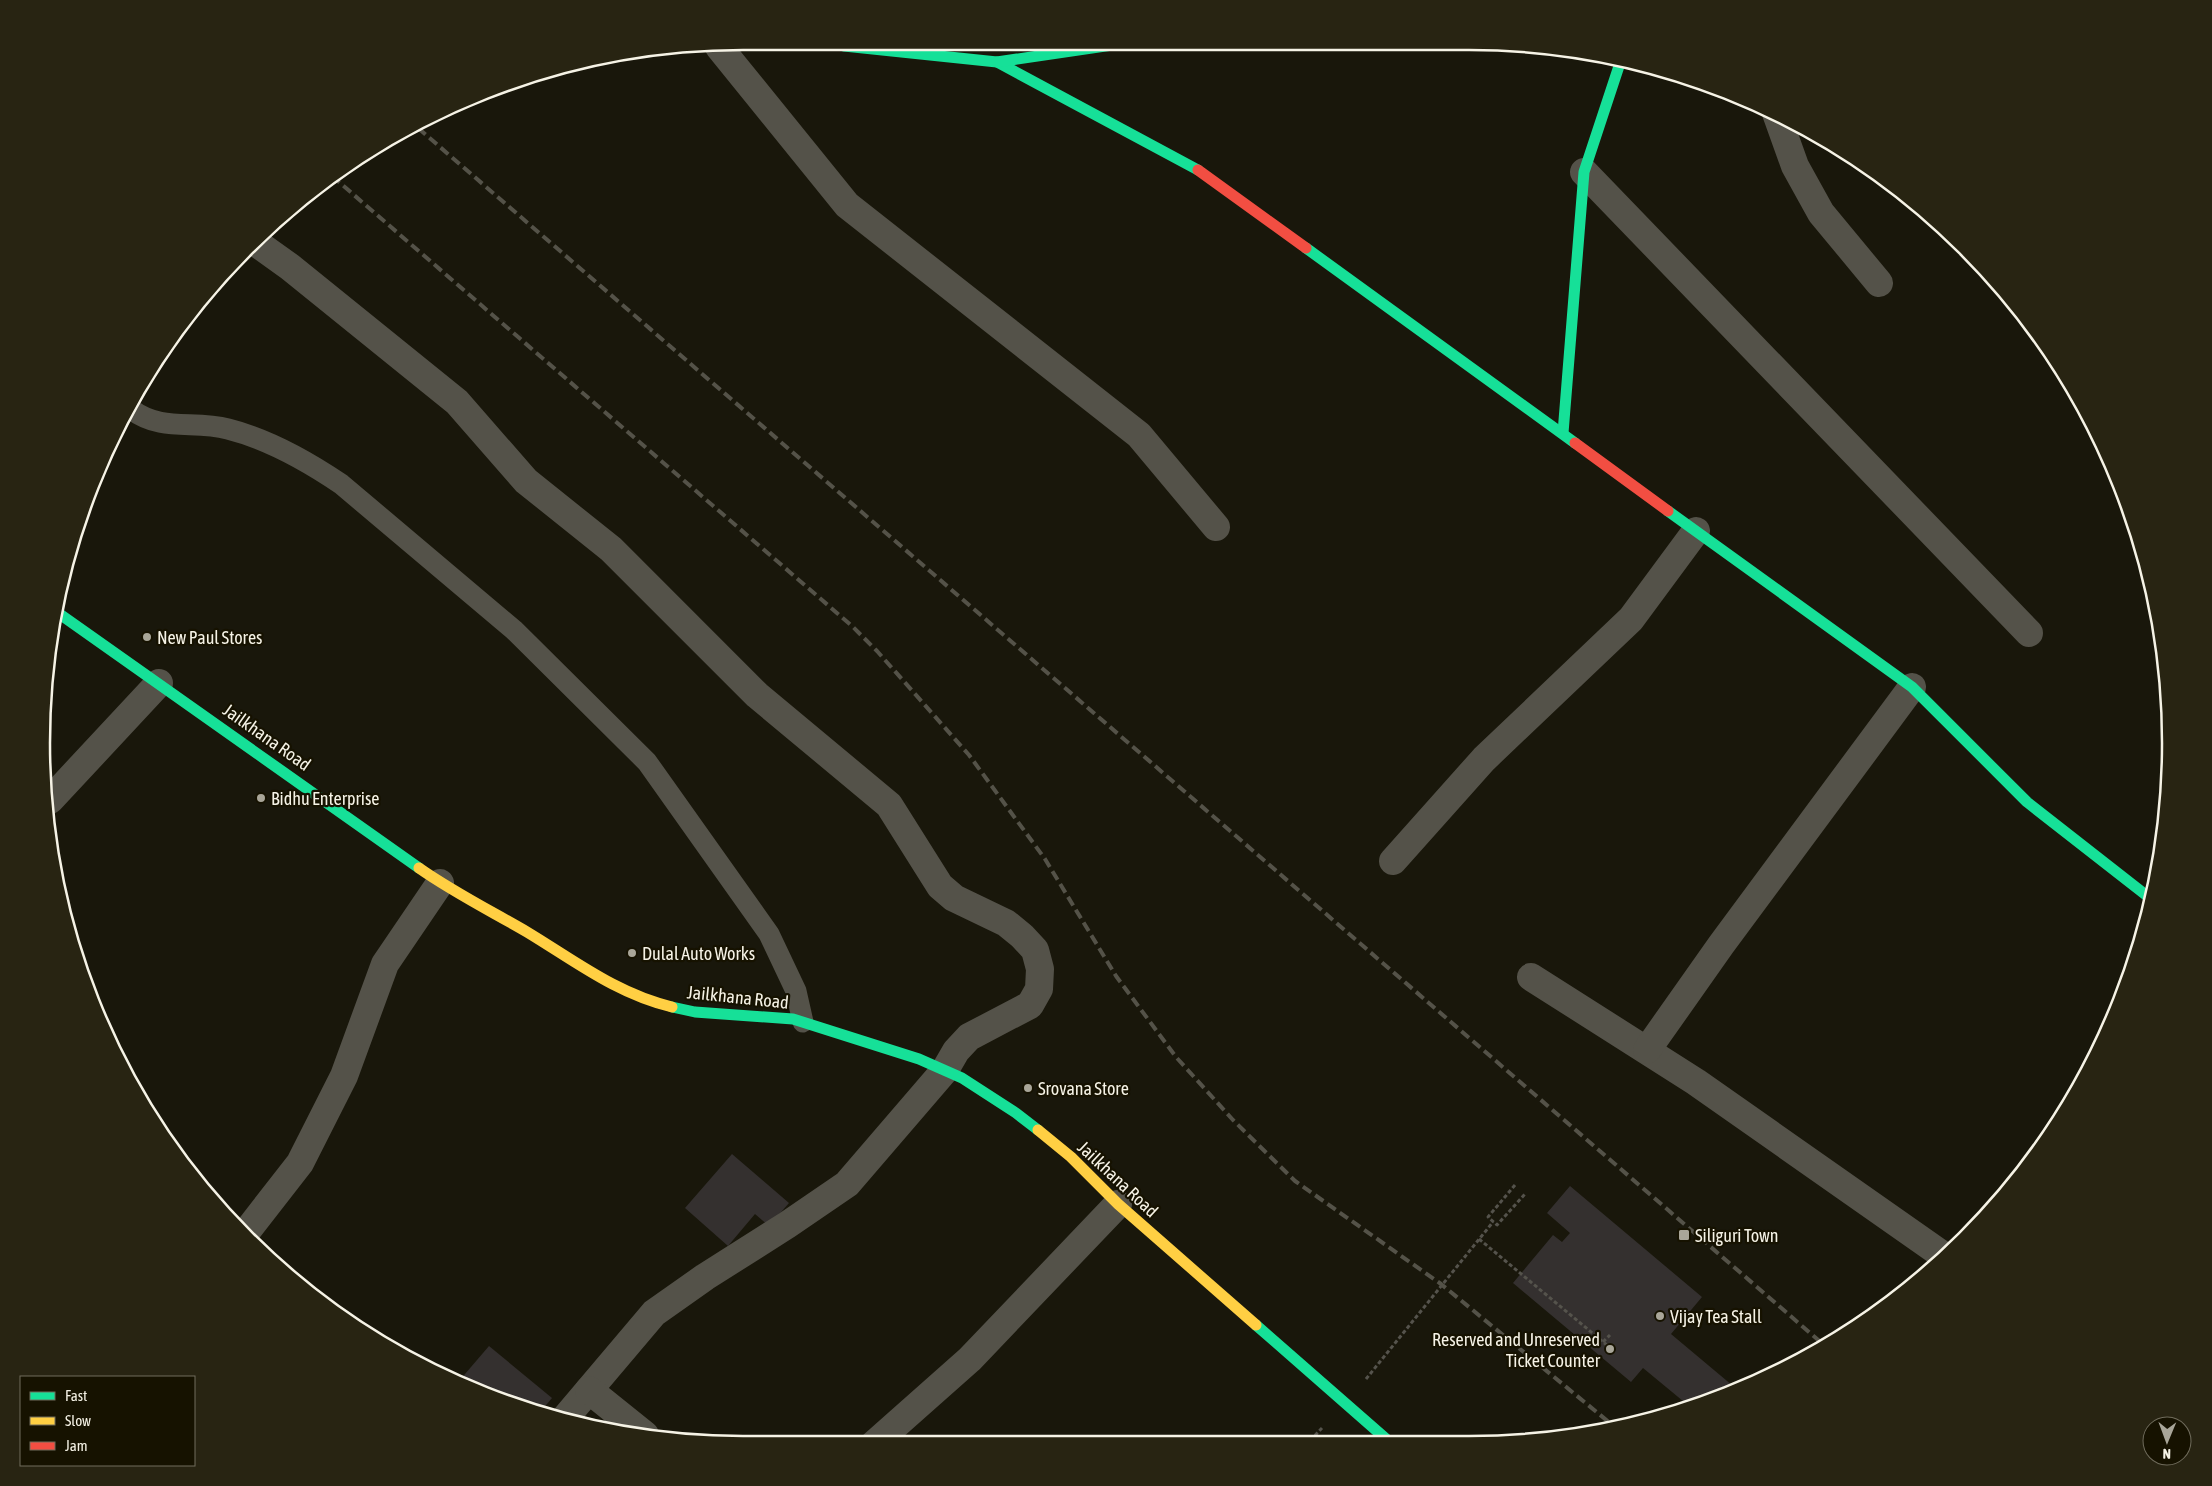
<svg xmlns="http://www.w3.org/2000/svg" width="2212" height="1486" font-family="'Asap Condensed',sans-serif">
<style>
.building{fill:#34302f}
.lines{fill:none;stroke-linecap:round;stroke-linejoin:round}
.path{stroke:#55534c;stroke-width:3;stroke-dasharray:4 2.5;stroke-linecap:butt}
.lane{stroke:#545249;stroke-width:21}
.street{stroke:#545249;stroke-width:28}
.fast{stroke:#16e098;stroke-width:11}
.slow{stroke:#ffcf43;stroke-width:11}
.jam{stroke:#f24e42;stroke-width:11}
.rail{stroke:#545248;stroke-width:4;stroke-dasharray:10 5;stroke-linecap:butt}
.poi-dot{fill:#a9a699;stroke:#161200;stroke-width:2}
.labels{text-anchor:middle;dominant-baseline:central;stroke-width:4.5;stroke-linejoin:round;paint-order:stroke}
.poi-label{font-size:18px;fill:#f6f3e6;stroke:#161200;text-anchor:start}
.street-label{font-size:18px;fill:#f6f3e6;stroke:#161200}
.rim{fill:none;stroke:#f6f3e6;stroke-width:2.5}
</style>
<rect width="100%" height="100%" fill="#19170b"/>
<g class="building">
<polygon points="732,1154 789,1203 769,1226 755,1214 728,1246 685,1208"/>
<polygon points="1570,1186 1702,1297 1671,1334 1739,1391 1689,1406 1643,1368 1631,1382 1513,1283 1553,1235 1562,1242 1570,1233 1547,1213"/>
<polygon points="489,1346 552,1398 542,1410 459,1381"/>
</g>
<g class="lines">
<g class="path">
<polyline points="1515,1185 1488,1217 1497,1225 1525,1194"/>
<polyline points="1479,1239 1608,1346"/>
<polyline points="1603,1342 1610,1335"/>
<polyline points="1366,1379 1493,1222"/>
<polyline points="1306,1445 1322,1428"/>
</g>
<path class="lane" d="M132 410C162 432 193 420 228 429 268 439 307 461 341 484L514 630 647 762 769 934 796 991 803 1022"/>
<g class="street">
<polyline points="719,47 847,205 1139,435 1216,527"/>
<polyline points="1776,113 1795,166 1821,213 1879,283"/>
<polyline points="1584,172 2029,633"/>
<polyline points="255,242 290,267 457,402 526,481 611,549 757,695 889,805 940,886 954,898 1006,923 1022,936 1035,950 1040,969 1039,989 1030,1005 969,1037 956,1051 945,1070 847,1184 787,1225 705,1277 654,1313 566,1417"/>
<polyline points="50,800 159,683"/>
<polyline points="1393,861 1484,759 1631,619 1696,531"/>
<polyline points="1531,977 1696,1082 1944,1256"/>
<polyline points="1647,1050 1721,945 1912,687"/>
<polyline points="244,1235 300,1163 344,1076 385,964 440,883"/>
<polyline points="589,1390 645,1435"/>
<polyline points="873,1445 970,1359 1118,1204"/>
</g>
<g class="fast">
<polyline points="844,46 997,62 1198,170"/>
<polyline points="997,62 1119,44"/>
<polyline points="1306,248 1575,443"/>
<polyline points="1563,433 1584,172 1621,60"/>
<polyline points="1668,511 1912,687 2027,802 2151,899"/>
<polyline points="54,610 419,868"/>
<polyline points="672,1007 695,1012 793,1019 919,1059 962,1078 1016,1113 1038,1130"/>
<polyline points="1256,1325 1393,1445"/>
</g>
<g class="slow">
<path d="M419 868C453 892 491 911 527 932 575 961 617 994 672 1007"/>
<polyline points="1038,1130 1071,1157 1118,1204 1256,1325"/>
</g>
<g class="jam">
<polyline points="1198,170 1306,248"/>
<polyline points="1575,443 1668,511"/>
</g>
<g class="rail">
<polyline points="418,128 1824,1345"/>
<polyline points="332,176 852,626 877,651 969,755 1045,859 1116,976 1176,1057 1233,1120 1295,1181 1441,1284 1616,1428"/>
</g>
</g>
<g class="poi-dot">
<circle cx="147" cy="637" r="5"/>
<circle cx="261" cy="798" r="5"/>
<circle cx="632" cy="953" r="5"/>
<circle cx="1028" cy="1088" r="5"/>
<rect x="1678" y="1229" width="12" height="12" rx="2.5"/>
<circle cx="1660" cy="1316" r="5"/>
<circle cx="1610" cy="1349" r="5"/>
</g>
<g class="labels">
<g class="poi-label">
<text x="157" y="637">New Paul Stores</text>
<text x="271" y="798">Bidhu Enterprise</text>
<text x="642" y="953">Dulal Auto Works</text>
<text x="1038" y="1088">Srovana Store</text>
<text x="1695" y="1235">Siliguri Town</text>
<text x="1670" y="1316">Vijay Tea Stall</text>
<text x="1600" y="1339" text-anchor="end">Reserved and Unreserved<tspan x="1600" dy="21">Ticket Counter</tspan></text>
</g>
<g class="street-label">
<text transform="translate(267 737) rotate(35)">Jailkhana Road</text>
<text transform="translate(738 997) rotate(6)">Jailkhana Road</text>
<text transform="translate(1118 1179) rotate(43)">Jailkhana Road</text>
</g>
</g>
<path d="M0 0H2212V1486H0ZM743 50H1469A693 693 0 0 1 2162 743V743A693 693 0 0 1 1469 1436H743A693 693 0 0 1 50 743V743A693 693 0 0 1 743 50Z" fill="#282412" fill-rule="evenodd"/>
<path class="rim" d="M743 50H1469A693 693 0 0 1 2162 743V743A693 693 0 0 1 1469 1436H743A693 693 0 0 1 50 743V743A693 693 0 0 1 743 50Z"/>
<rect x="20" y="1376" width="175" height="90" fill="#161200" stroke="#706c5c"/>
<rect x="30" y="1392" width="25" height="8" fill="#16e098" stroke="#706c5c"/>
<text x="65" y="1401" font-size="15" fill="#f6f3e6">Fast</text>
<rect x="30" y="1417" width="25" height="8" fill="#ffcf43" stroke="#706c5c"/>
<text x="65" y="1426" font-size="15" fill="#f6f3e6">Slow</text>
<rect x="30" y="1442" width="25" height="8" fill="#f24e42" stroke="#706c5c"/>
<text x="65" y="1451" font-size="15" fill="#f6f3e6">Jam</text>
<g transform="translate(2167 1441) rotate(181)"><circle r="24" fill="#161200" stroke="#706c5c"/>
<path d="M0-4L9 19L0 12L-9 19Z" fill="#a9a699"/>
<text y="-8" font-size="14" font-weight="bold" text-anchor="middle" fill="#f6f3e6">N</text>
</g>
</svg>
